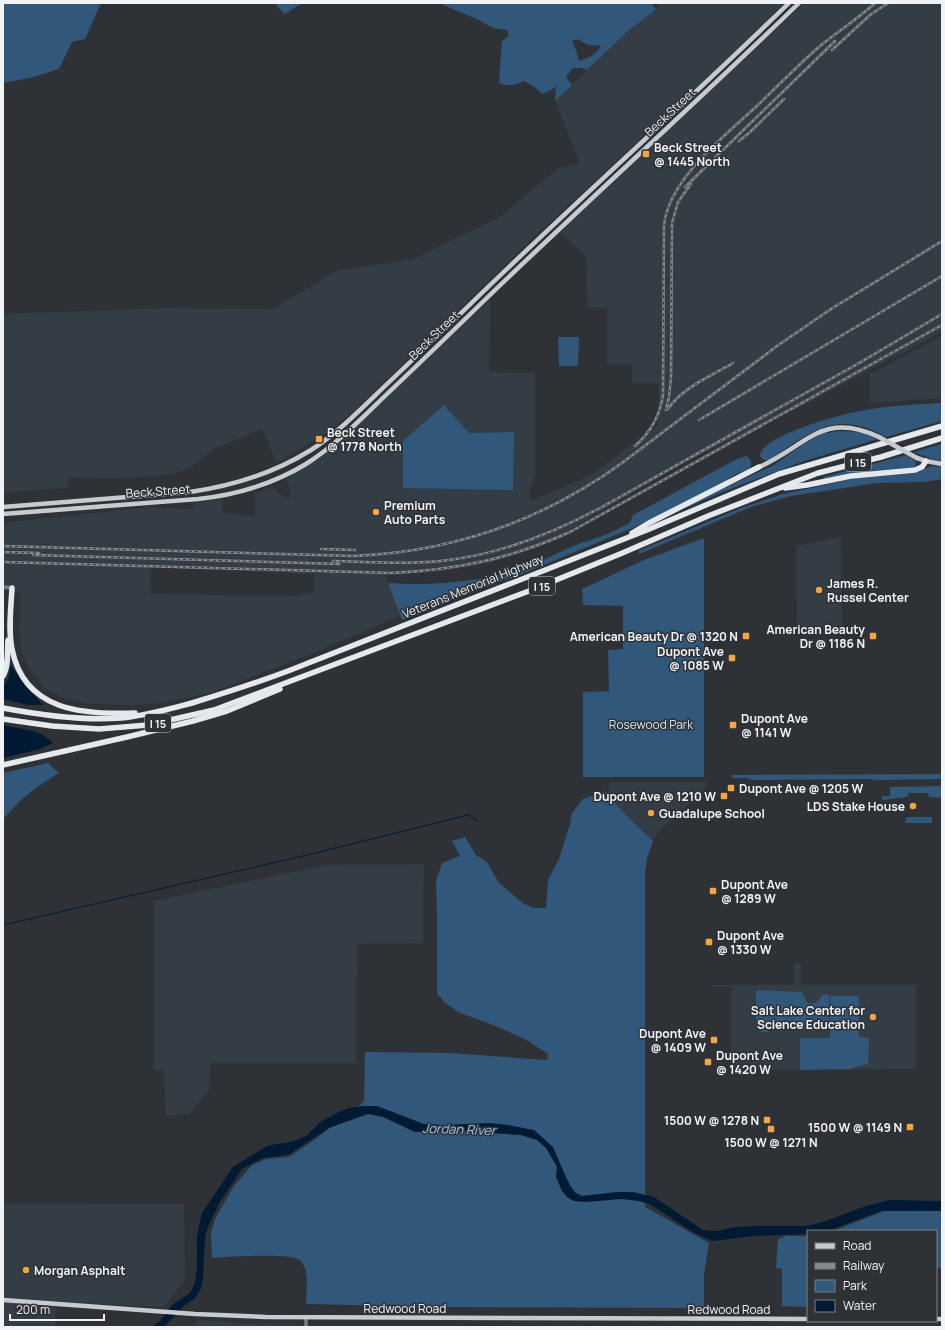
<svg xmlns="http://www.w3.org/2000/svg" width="945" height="1330" font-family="Manrope,sans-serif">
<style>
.built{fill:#343d45;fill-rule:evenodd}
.green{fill:#31577a;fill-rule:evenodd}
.water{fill:#001a33}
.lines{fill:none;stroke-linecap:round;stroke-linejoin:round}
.stream{stroke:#001a33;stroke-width:1}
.minor{stroke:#7c7e80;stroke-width:3.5}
.major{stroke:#c6cbcf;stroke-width:4.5}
.highway{stroke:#e4e9ee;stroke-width:5.5}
.rail-casing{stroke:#888b8e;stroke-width:2.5}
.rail{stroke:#2e3236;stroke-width:1;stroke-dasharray:3;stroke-linecap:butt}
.major-bridge{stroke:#c6cbcf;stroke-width:4.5}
.poi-dot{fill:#f3a443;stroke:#2e3236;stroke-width:1.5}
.labels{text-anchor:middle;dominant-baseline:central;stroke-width:3;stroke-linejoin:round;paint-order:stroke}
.shield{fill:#2e3236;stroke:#b6b9bc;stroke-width:1}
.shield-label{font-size:11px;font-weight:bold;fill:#f1f3f6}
.street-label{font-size:12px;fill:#f1f3f6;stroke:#2e3236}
.poi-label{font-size:12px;font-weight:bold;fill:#f1f3f6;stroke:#2e3236;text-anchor:start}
.park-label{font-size:12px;fill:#d5e4f3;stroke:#2e3236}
.water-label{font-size:13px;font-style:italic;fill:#98c6f2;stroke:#2e3236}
</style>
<rect width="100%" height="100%" fill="#2e3236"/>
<g class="built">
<polygon points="661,3 784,3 734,53 533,238 353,412 330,431 277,463 262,429 213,449 193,466 174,474 145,477 107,478 68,477 68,488 3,493 3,314 163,308 273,309 336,271 414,259 498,218 558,168 580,163 555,101 630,29 652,13"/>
<path d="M804 3H942V332L802 406 687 461 549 542 490 563 438 572 387 575 388 583 400 616 311 654 210 693 162 703 135 705 89 704 63 698 44 687 29 669 22 653 19 635 20 592 3 591V523L150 507 193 509 194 503 222 499 223 513 255 517V494L271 488 275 489 283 497 290 498V488L285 479 329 451 353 430 466 322 490 301 489 372 535 373V477L529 489 531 501 591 475 658 425 659 383H632V365L607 364V308L587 307 586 257 560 232ZM443 406 469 433 514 432 403 441ZM151 567 314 574V592L298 596 150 594Z"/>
<polygon points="942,336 942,398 870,403 870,374"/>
<polygon points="841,537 842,634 797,634 796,546"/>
<polygon points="609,782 705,782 705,790 668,822 659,831 653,841 623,812 608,794"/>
<polygon points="424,864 423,943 357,944 356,1063 210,1063 209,1090 189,1114 166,1116 164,1070 154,1070 154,901 326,865"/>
<polygon points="794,963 801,963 801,985 916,985 916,1069 731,1070 731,987 712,987 713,985 794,985"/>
<polygon points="3,1203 100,1204 184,1204 185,1280 164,1307 56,1302 55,1327 3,1327"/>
<polygon points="199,1320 230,1322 242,1324 296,1325 298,1327 195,1327 196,1322"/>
</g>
<g class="green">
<polygon points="3,3 101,3 85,39 72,42 59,69 34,77 3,83"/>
<polygon points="277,3 302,3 285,14 276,5"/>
<path d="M439 3H651L656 9 652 13 630 29 587 70 582 68H573L566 77 572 85 555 101 556 86 551 90 542 94 535 87 524 81C514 85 510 87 499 83L502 41 509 36 507 30 493 28 479 20ZM579 39C586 46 593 46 601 45 597 55 588 58 579 61L576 50 572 41Z"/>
<polygon points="558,337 579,337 578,366 559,366"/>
<path d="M942 403V421L886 437C836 409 811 431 770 460H764L760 456C760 436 842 414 860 411 887 406 915 404 942 403Z"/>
<polygon points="444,405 469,433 514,432 513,490 403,488 403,441"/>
<polygon points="838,431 860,432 878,439 804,461 720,493 688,507 687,505 774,465 811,439 821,434"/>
<polygon points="942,444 942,461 932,459 914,452"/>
<polygon points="906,455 915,460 916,464 914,467 858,473 824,479 824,477"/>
<path d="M746 456 748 457C757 469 745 471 736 474 732 476 728 479 725 482L635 527 510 579 509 578 436 606V608L402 620 388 583C439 586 490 582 538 562 551 557 563 550 576 545 583 542 590 541 597 538 608 534 619 528 630 523L633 515 737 459Z"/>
<polygon points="932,466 942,467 942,479 925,482 877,483 791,496 751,507 639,554 638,551 741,508 783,494 866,476 915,473"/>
<polygon points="704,538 704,777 583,777 583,692 609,691 608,650 623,649 623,606 583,605 582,589 644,560"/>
<polygon points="48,763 59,773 37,787 21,800 3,819 3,773"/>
<polygon points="942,774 942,779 878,780 869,779 753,780 746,778 732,778 732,775"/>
<polygon points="942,786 942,798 929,797 928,793 909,793 907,797 882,800 882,796 890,796 890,787"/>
<path d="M605 791 623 812 653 841 647 858 645 874V1207L709 1243 704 1274V1308L440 1307 306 1304C306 1292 310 1271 301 1261 293 1252 227 1257 212 1258L211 1233 215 1219 234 1186 252 1165 266 1159 289 1157 317 1138 331 1127 346 1119 364 1101 365 1052 449 1053 547 1060 548 1054 525 1039 488 1023 460 1013 444 1002 437 993V914L436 881 442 863 460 856 452 841 465 837 476 855 487 862 499 883 524 904 534 908H546L548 880 559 859 570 824 572 813 583 799Z"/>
<polygon points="907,817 932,817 932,823 905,823"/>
<path d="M758 990 801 992C806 998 805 1007 817 1002L822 995 829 994V1029H771L768 1032H761L759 1028 756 1025V992Z"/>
<polygon points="830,996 859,996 859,1037 869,1038 868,1064 852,1068 852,1069 800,1070 800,1038 830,1038"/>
<polygon points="913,1210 942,1211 942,1268 936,1268 936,1309 936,1231 833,1231 884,1211"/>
<polygon points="786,1236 808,1236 808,1307 782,1306 782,1269 776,1268 778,1239"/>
</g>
<g class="water">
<polygon points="11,665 24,684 43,705 28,705 3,699 3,686 8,679"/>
<polygon points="3,725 33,731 43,735 53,743 40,749 3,758"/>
<polygon points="363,1106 377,1106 424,1124 444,1125 489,1123 508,1125 534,1130 553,1147 565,1175 571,1187 576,1193 582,1196 617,1192 633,1192 654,1197 703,1230 718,1231 734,1227 759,1226 806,1226 826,1221 863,1207 889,1200 942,1201 942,1211 882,1211 854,1221 829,1231 808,1231 808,1234 753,1236 713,1241 694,1233 650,1204 638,1201 622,1199 586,1202 574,1201 567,1197 562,1191 556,1177 557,1167 546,1148 537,1140 521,1135 457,1131 415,1132 383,1117 368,1114 329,1128 288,1155 263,1158 242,1169 220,1202 209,1224 205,1236 203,1278 201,1289 195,1298 185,1305 164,1327 151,1327 160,1321 173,1304 190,1293 195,1283 197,1268 197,1236 202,1213 233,1167 267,1146 277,1144 286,1143 297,1140 307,1135 319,1123 335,1114 349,1108"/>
</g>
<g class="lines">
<polyline class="stream" points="3,925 303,856 468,815 478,821"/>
<g class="minor">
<polyline points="3,587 12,588"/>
<polyline points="306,1327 306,1317"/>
</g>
<g class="major">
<polyline points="917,458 926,461 942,464"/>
<path d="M759 467C806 447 821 410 879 437"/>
<path d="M3 507 190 492C233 486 274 473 311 450 339 432 362 408 386 385 420 353 454 320 488 287 588 191 690 99 789 3"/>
<path d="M3 514 198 499C236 495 273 484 306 464 336 445 362 418 387 394 423 360 458 326 493 292 594 195 698 101 799 3"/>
<polyline points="3,1300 195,1314 266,1317 808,1319"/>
<polyline points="936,1319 942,1319"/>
</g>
<g class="highway">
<polyline points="785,488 807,485 851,476 915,470 922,467 926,461"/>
<polyline points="632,533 649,523 759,467"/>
<path d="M12 588C11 608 8 629 12 649 24 711 83 715 135 713"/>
<path d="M3 676C9 666 7 651 8 640"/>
<path d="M3 708C40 715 84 721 121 718 145 716 169 709 192 703 225 693 256 683 288 671L647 530 779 474 942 426"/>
<polyline points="3,719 52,726 99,729 148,725 214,710 529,591 620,554 708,516 818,473 881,457 942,438"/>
<polyline points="3,765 127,737 193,721 227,711 280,689"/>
</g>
<g class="rail-casing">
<g id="rail">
<polyline points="832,50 870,15 888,3"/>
<polyline points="739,141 749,133 784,99"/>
<polyline points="685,187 835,41"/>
<path d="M668 409C683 387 711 376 733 363"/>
<polyline points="666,410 669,397 671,377 672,223 678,202 691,184"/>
<polyline points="699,420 942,276"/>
<path d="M635 446C651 432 660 416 663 395L664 226C668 179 726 135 759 104 779 85 799 64 820 46 838 31 858 19 875 3"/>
<path d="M3 546 354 556C452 552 543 520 622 463L777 346 831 309 942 241"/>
<polyline points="321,549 355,550"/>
<polyline points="3,552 39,553"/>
<polyline points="33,555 339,564"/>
<path d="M333 561C372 562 411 565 449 560 504 553 554 533 602 507L861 362 942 314"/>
<path d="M3 562 391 573C456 570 510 559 570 532L942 325"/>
</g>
</g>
<use href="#rail" class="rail"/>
<polyline class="major-bridge" points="879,437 917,458"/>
</g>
<g class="poi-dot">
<rect x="642" y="150" width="8" height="8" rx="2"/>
<rect x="315" y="435" width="8" height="8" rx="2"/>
<circle cx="376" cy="512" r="4"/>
<circle cx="819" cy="590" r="4"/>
<rect x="742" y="632" width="8" height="8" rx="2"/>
<rect x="869" y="632" width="8" height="8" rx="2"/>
<rect x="728" y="654" width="8" height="8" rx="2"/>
<rect x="729" y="721" width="8" height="8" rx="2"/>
<rect x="727" y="784" width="8" height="8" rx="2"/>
<rect x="720" y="792" width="8" height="8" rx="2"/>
<circle cx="913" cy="806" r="4"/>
<circle cx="651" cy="813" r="4"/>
<rect x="709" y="887" width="8" height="8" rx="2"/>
<rect x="705" y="938" width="8" height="8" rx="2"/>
<circle cx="873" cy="1017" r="4"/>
<rect x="710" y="1036" width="8" height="8" rx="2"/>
<rect x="704" y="1058" width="8" height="8" rx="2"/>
<rect x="763" y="1116" width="8" height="8" rx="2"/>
<rect x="906" y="1123" width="8" height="8" rx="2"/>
<rect x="767" y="1125" width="8" height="8" rx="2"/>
<circle cx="26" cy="1270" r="4"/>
</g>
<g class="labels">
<g class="shield">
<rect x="845" y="453" width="26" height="18" rx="3"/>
<rect x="529" y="577" width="26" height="18" rx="3"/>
<rect x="145" y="714" width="26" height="18" rx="3"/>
</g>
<g class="shield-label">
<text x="858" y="462">I 15</text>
<text x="542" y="586">I 15</text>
<text x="158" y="723">I 15</text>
</g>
<g class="street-label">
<text transform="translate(670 112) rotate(-43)">Beck Street</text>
<text transform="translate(434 335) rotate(-44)">Beck Street</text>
<text transform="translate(158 491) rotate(-4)">Beck Street</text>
<text transform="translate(473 586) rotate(-22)">Veterans Memorial Highway</text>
<text x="405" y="1308">Redwood Road</text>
<text x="729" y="1309">Redwood Road</text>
</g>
<g class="poi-label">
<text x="654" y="147">Beck Street<tspan x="654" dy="14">@ 1445 North</tspan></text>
<text x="327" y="432">Beck Street<tspan x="327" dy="14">@ 1778 North</tspan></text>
<text x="384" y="505">Premium<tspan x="384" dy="14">Auto Parts</tspan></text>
<text x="827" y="583">James R.<tspan x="827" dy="14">Russel Center</tspan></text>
<text x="865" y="629" text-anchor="end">American Beauty<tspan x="865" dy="14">Dr @ 1186 N</tspan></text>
<text x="738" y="636" text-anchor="end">American Beauty Dr @ 1320 N</text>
<text x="724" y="651" text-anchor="end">Dupont Ave<tspan x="724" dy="14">@ 1085 W</tspan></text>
<text x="741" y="718">Dupont Ave<tspan x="741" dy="14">@ 1141 W</tspan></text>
<text x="739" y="788">Dupont Ave @ 1205 W</text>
<text x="716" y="796" text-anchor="end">Dupont Ave @ 1210 W</text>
<text x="905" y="806" text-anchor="end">LDS Stake House</text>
<text x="659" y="813">Guadalupe School</text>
<text x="721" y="884">Dupont Ave<tspan x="721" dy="14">@ 1289 W</tspan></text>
<text x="717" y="935">Dupont Ave<tspan x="717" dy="14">@ 1330 W</tspan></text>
<text x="865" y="1010" text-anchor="end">Salt Lake Center for<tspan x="865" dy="14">Science Education</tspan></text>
<text x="706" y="1033" text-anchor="end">Dupont Ave<tspan x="706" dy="14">@ 1409 W</tspan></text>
<text x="716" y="1055">Dupont Ave<tspan x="716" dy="14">@ 1420 W</tspan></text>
<text x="759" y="1120" text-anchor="end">1500 W @ 1278 N</text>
<text x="902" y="1127" text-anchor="end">1500 W @ 1149 N</text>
<text x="771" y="1142" text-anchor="middle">1500 W @ 1271 N</text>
<text x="34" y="1270">Morgan Asphalt</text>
</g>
<g class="park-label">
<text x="651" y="724">Rosewood Park</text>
</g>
<g class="water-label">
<text transform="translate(459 1129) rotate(2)">Jordan River</text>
</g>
</g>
<rect width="945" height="1330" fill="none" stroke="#f1f3f6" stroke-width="8"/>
<rect x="807" y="1230" width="130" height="92" fill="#2e3236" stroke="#7c7f83"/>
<rect x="815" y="1243" width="20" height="6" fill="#c6cbcf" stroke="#7c7f83"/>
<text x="843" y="1250" font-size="12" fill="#f1f3f6">Road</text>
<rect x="815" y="1263" width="20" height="6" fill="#888b8e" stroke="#7c7f83"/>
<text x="843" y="1270" font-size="12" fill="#f1f3f6">Railway</text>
<rect x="815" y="1280" width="20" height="12" fill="#31577a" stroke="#7c7f83"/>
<text x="843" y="1290" font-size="12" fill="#f1f3f6">Park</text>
<rect x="815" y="1300" width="20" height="12" fill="#001a33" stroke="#7c7f83"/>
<text x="843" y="1310" font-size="12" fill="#f1f3f6">Water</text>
<path d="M10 1314v6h94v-6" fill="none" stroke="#f1f3f6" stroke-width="2"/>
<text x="16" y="1314" font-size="12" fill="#f1f3f6" stroke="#2e3236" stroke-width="3" paint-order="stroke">200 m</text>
</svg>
